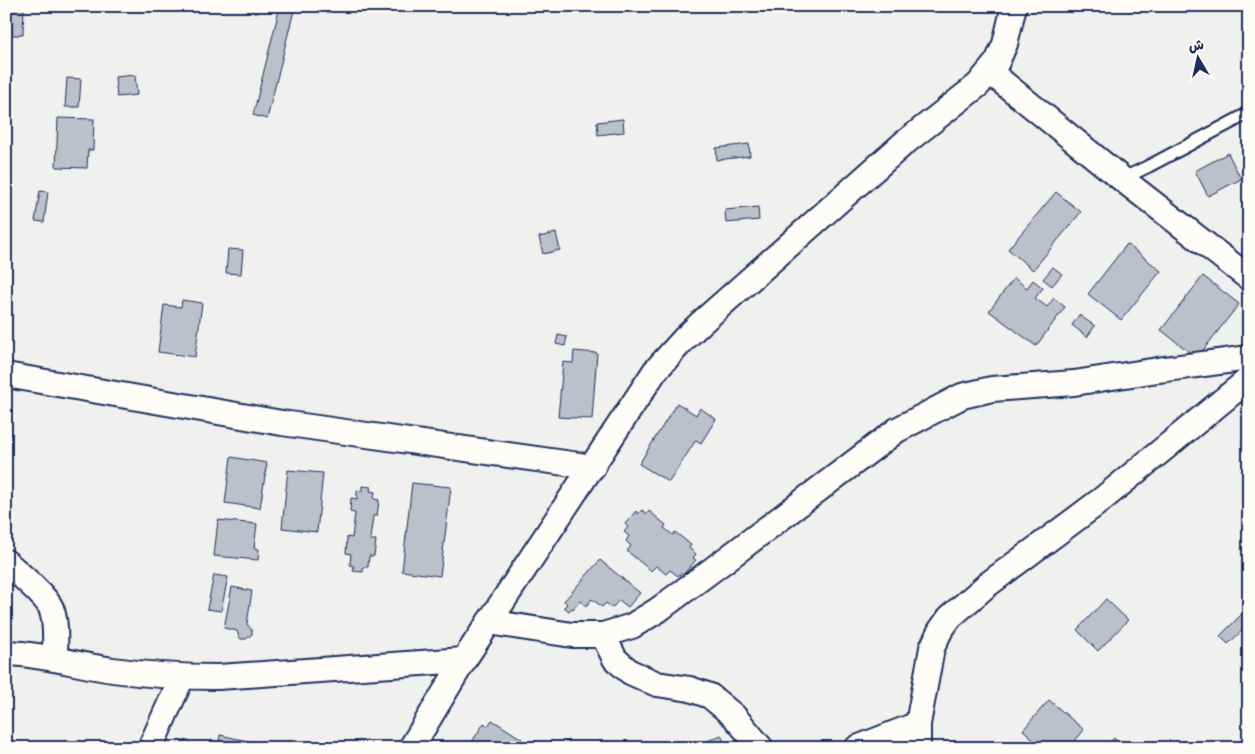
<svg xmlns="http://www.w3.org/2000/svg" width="1255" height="754" font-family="'Architects Daughter','Playpen Sans Arabic',sans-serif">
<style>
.building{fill:#bbc0ca;stroke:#1b2f5e}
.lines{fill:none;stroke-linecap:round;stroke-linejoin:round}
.service-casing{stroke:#1b2f5e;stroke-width:15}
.minor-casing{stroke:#1b2f5e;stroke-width:28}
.service{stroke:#fdfcf7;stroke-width:11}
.minor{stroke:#fdfcf7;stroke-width:24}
</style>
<rect width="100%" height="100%" fill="#f0f0ee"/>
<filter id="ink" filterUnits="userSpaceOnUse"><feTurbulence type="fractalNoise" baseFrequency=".02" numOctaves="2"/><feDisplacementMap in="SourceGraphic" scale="10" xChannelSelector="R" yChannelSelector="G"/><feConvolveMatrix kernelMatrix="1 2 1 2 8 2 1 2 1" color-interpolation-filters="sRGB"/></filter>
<g filter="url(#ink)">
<g class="building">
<polygon points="12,6 24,6 23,35 12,35"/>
<polygon points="280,6 295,6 267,119 253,115"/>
<polygon points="135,75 137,95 117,97 115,77"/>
<polygon points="67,78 81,79 79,107 65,107"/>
<polygon points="58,118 94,119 93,150 88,150 87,168 56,167"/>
<polygon points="623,119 624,132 598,135 597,122"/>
<polygon points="749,144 750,156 717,160 716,148"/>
<polygon points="1228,153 1241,179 1208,196 1195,171"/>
<polygon points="40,191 48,192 44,222 35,221"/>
<polygon points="1056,192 1081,212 1033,270 1008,249"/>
<polygon points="758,207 759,220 726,223 725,210"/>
<polygon points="556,233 560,250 543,254 539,237"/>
<polygon points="1127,244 1161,271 1121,320 1088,294"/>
<polygon points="228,249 243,250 241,274 226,273"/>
<polygon points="1053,267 1062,274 1052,286 1043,279"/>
<polygon points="1203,276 1239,304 1197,358 1161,330"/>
<polygon points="1014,278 1027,288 1033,280 1043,288 1035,298 1047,307 1054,298 1065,307 1036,346 989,311"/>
<polygon points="182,300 202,303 195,357 158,352 164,305 181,307"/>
<polygon points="1079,315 1095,326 1087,337 1072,325"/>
<polygon points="558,335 567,337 565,346 556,344"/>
<polygon points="574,351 597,353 592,419 558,417 563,362 573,363"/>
<polygon points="677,403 696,415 700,408 716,419 701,443 696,440 669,482 639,464"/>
<polygon points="6,432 12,433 7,459 6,459"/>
<polygon points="231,457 267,463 260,508 225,503"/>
<polygon points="288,470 323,473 317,532 282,528"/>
<polygon points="412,483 451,487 440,576 402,571"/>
<polygon points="362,486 371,487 370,491 375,492 374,499 379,500 377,516 373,516 370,540 376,540 374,556 369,556 368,567 363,567 363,572 353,571 354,566 350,565 351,554 346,553 347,537 352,538 355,513 350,512 351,498 357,499 357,490 362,491"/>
<polygon points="642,510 647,514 649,511 666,525 664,528 673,535 675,532 691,545 689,548 696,554 693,558 696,560 683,575 681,573 678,576 670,570 666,574 656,566 651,571 627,551 631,546 626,541 629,536 624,532 628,527 625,524 636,511 638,514"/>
<polygon points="218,520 257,524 254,548 259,549 258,560 214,556"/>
<polygon points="600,560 640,593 628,607 619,600 612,608 606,603 602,607 592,599 586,606 580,601 573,609 572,608 569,611 564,607 567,604 564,601"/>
<polygon points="214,575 228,577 221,611 207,609"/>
<polygon points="232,587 252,591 247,624 252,630 252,634 246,639 241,639 239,637 237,631 224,628"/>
<polygon points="1106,599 1128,620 1098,651 1077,630"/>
<polygon points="1243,613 1249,618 1249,624 1228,644 1220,636"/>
<polygon points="1049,700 1084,730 1069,748 1043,748 1023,730"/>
<polygon points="492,720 522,739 516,748 468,748 484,723 488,726"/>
<polygon points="220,735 266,745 265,748 218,748"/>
<polygon points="721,735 727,748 697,748 697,746"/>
<polygon points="1114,738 1123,748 1104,748"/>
<polygon points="1217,741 1225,748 1211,748"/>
<polygon points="178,744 193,748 178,748"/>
</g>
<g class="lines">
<g class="service-casing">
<polyline id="service" points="1122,179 1149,166 1249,113"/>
</g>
<g class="minor-casing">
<g id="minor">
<polyline points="990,72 1122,179 1249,278"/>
<polyline points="6,375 282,423 593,467"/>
<path d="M6 562C17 572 46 596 51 608 57 623 55 643 55 659"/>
<polyline points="489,622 572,635 603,635 632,626 658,610 724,561 897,430 962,396 992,389 1074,383 1158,370 1249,358"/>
<polyline points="603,635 615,659 630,672 657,684 690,689 710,696 734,716 761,748"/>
<path d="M6 653C43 654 77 665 113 670 148 675 183 677 218 677L464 660"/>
<polyline points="150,748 182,677"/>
<polyline points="411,748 464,660 655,371 685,338 702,322 903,144 978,85 997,62 1005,44 1014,6"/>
<polyline points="857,748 918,724"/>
<polyline points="918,748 918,724 932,648 940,631 950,617 987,585 1100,501 1249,379"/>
</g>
</g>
<use href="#service" class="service"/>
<use href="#minor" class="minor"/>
</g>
</g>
<rect width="1255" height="754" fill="none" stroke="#fdfcf7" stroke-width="25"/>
<rect x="12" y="12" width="1230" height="729" fill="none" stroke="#1b2f5e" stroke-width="2" filter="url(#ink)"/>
<g transform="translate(1198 58) rotate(351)" stroke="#fdfcf7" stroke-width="4" paint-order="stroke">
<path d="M0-4L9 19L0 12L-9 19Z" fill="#1b2f5e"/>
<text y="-8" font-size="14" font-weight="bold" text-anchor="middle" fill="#1b2f5e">ش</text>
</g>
</svg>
